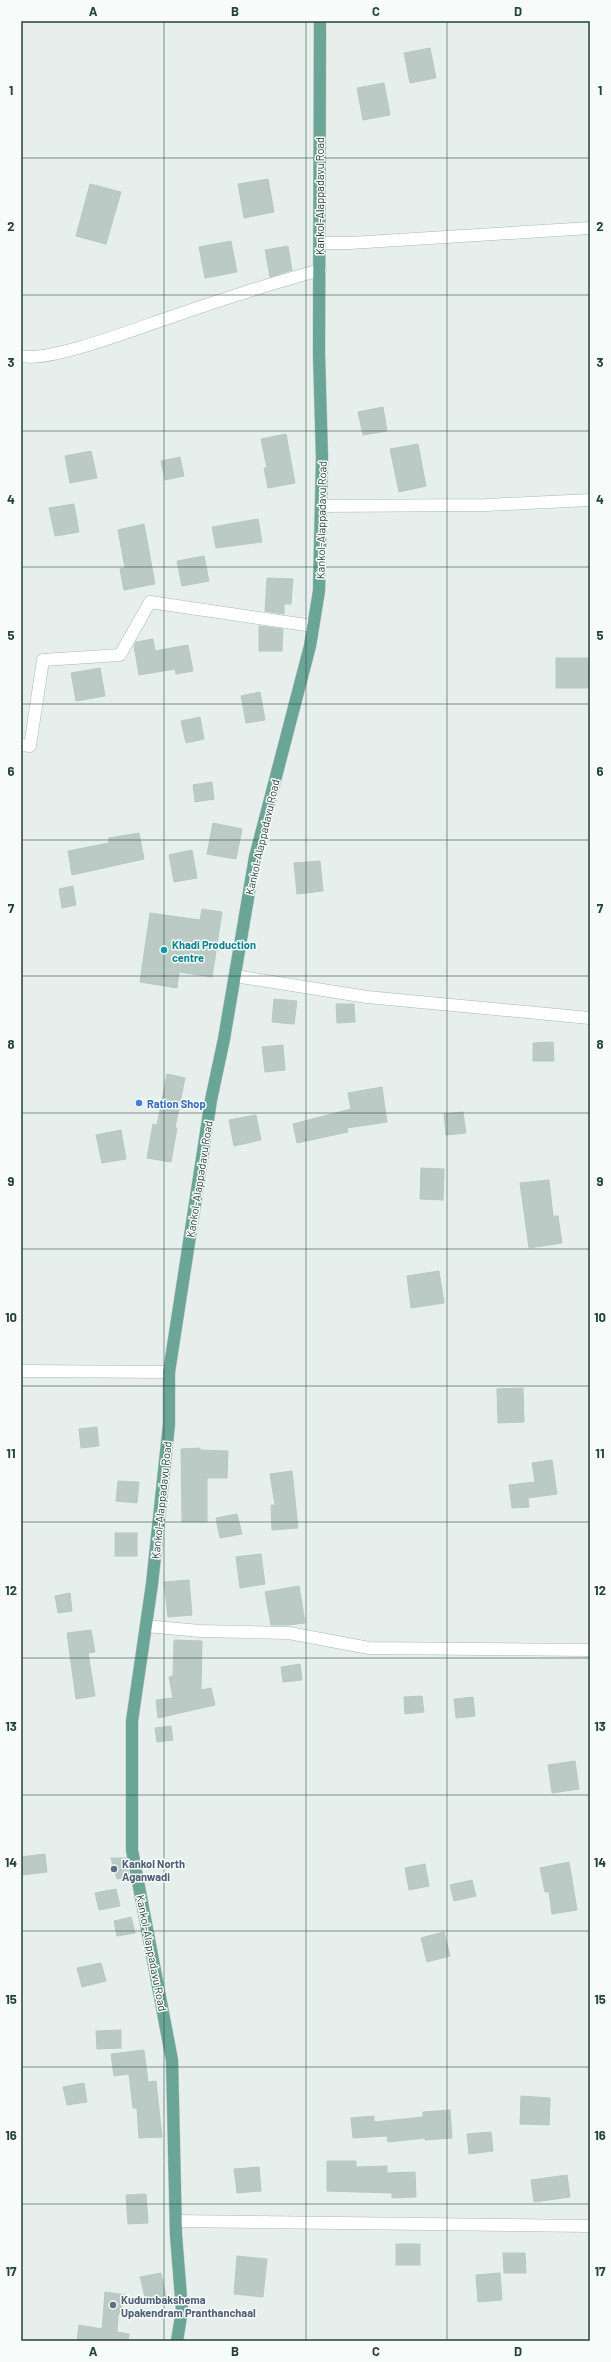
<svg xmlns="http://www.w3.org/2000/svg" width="611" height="2362" font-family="Barlow,sans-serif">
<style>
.building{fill:#bbcac4;stroke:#b8c9c2}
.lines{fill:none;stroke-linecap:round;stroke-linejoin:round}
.minor-casing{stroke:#a8b8b2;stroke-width:13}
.major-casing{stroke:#c2cac8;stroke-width:13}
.minor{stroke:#fff;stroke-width:12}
.major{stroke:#6aa596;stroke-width:12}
.grid{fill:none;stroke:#24423a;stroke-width:1;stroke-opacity:0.55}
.culture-dot{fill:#0f9aa8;stroke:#f7fbf9;stroke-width:1.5}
.shop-dot{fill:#3f7fe0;stroke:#f7fbf9;stroke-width:1.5}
.service-dot{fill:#5c6f8a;stroke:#f7fbf9;stroke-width:1.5}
.labels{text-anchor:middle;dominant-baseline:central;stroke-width:3;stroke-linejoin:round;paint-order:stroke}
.street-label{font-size:11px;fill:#24423a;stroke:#f7fbf9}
.culture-label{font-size:11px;font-weight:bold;fill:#0d838f;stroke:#f7fbf9;text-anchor:start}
.shop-label{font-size:11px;font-weight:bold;fill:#366cbe;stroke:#f7fbf9;text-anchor:start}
.service-label{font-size:11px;font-weight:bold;fill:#4e5e75;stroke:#f7fbf9;text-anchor:start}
.neatline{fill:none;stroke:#24423a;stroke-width:1.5}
.grid-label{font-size:13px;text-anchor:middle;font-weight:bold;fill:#24423a}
</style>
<rect width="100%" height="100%" fill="#e6efeb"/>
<g class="building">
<polygon points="430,48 436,78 410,83 404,53"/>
<polygon points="384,83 390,115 363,120 357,88"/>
<polygon points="268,179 274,212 244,218 238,184"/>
<polygon points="90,184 121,192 106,244 76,236"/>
<polygon points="231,241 237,272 205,278 199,247"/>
<polygon points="288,246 292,270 270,277 265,250"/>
<polygon points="383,407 387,431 363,435 358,412"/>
<polygon points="286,434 295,483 268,488 264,468 267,468 261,439"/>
<polygon points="418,444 426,486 399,492 390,449"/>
<polygon points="91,451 97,478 70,483 65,456"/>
<polygon points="180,457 184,476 165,480 161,461"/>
<polygon points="74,504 79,532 55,536 49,508"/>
<polygon points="258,519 262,542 216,548 212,527"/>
<polygon points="144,524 155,584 124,590 120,569 125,568 118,530"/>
<polygon points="204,556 209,581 182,586 177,561"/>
<polygon points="267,578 293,579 291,604 284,604 284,614 265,611"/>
<polygon points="259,626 283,629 282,651 259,651"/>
<polygon points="153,639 155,651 188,645 193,671 176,674 175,669 139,675 134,646 136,642"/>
<rect x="556" y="658" width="34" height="30"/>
<polygon points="100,668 105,696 76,701 71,673"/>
<polygon points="260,692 265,720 246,723 241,696"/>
<polygon points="200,717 204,739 186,743 181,721"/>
<polygon points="212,782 214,799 195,802 193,785"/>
<polygon points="213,823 242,829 236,859 207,854"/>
<polygon points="139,833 144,859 72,875 68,851 109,843 109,838"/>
<polygon points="192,850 197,878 174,882 169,855"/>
<polygon points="320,861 323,891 297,894 294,863"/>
<polygon points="73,886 76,905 62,908 59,889"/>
<polygon points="202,909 222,912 212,977 179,972 177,988 140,982 150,913 200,920"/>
<polygon points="274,999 297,1001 294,1024 272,1022"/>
<polygon points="336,1004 354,1004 355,1022 337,1023"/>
<polygon points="553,1042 554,1061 533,1061 533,1043"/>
<polygon points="283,1045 285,1070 265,1072 262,1047"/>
<polygon points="167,1074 185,1078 175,1128 177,1128 171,1162 147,1158 153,1124 157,1125"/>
<polygon points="382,1087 387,1122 347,1128 348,1132 297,1143 293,1124 351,1109 348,1093"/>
<polygon points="463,1112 466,1133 446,1135 444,1114"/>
<polygon points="256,1115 261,1140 234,1146 229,1120"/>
<polygon points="121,1130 126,1159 102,1163 96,1135"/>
<polygon points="421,1168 444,1169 443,1200 420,1199"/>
<polygon points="549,1180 553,1216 558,1216 562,1243 529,1248 520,1183"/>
<polygon points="439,1271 444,1303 411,1308 407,1276"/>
<polygon points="523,1388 524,1422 498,1423 497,1389"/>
<polygon points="97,1427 99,1446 81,1448 79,1429"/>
<polygon points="200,1448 200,1450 228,1451 227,1478 207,1478 207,1522 182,1522 181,1449"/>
<polygon points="552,1460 557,1494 528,1498 529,1507 512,1508 509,1485 535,1482 532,1463"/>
<polygon points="292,1471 298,1528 272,1530 271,1505 275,1505 270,1474"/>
<polygon points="118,1481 139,1482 137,1503 116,1501"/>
<polygon points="237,1514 242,1534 220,1538 216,1518"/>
<rect x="115" y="1533" width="22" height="23"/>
<polygon points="261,1554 265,1584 240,1588 236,1557"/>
<polygon points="189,1580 192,1615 168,1617 164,1582"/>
<polygon points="299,1586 305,1623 288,1625 271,1625 265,1592"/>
<polygon points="70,1593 72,1611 58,1613 55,1596"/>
<polygon points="91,1630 95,1652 88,1653 95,1696 76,1699 67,1633"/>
<polygon points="174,1640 202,1641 201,1690 211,1688 215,1705 158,1718 156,1700 173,1698 169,1677 173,1676"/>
<polygon points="300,1664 302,1680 283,1682 281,1667"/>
<polygon points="422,1696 424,1712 405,1714 404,1697"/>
<polygon points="473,1697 475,1716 456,1718 454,1699"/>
<polygon points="171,1726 173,1740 157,1742 155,1728"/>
<polygon points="575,1761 579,1789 552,1793 548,1765"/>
<polygon points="45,1854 47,1872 22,1875 21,1857"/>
<polygon points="111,1858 126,1858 129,1877 117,1879"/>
<polygon points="569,1862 577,1910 552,1914 549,1892 545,1892 540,1868"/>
<polygon points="425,1864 429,1886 409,1890 405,1868"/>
<polygon points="472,1880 476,1896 454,1901 450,1885"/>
<polygon points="116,1889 120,1906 99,1910 95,1893"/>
<polygon points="131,1917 135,1933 117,1936 114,1921"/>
<polygon points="444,1932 450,1956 427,1962 421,1938"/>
<polygon points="101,1963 106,1981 82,1987 77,1968"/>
<polygon points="121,2030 121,2048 97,2049 96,2031"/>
<polygon points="144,2050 148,2082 156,2081 162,2137 139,2138 137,2108 133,2108 129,2074 114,2076 111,2054"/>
<polygon points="84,2083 87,2102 67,2105 63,2087"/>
<polygon points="521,2096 550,2098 549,2125 520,2124"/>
<polygon points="450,2110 452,2138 425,2140 425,2138 388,2142 387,2136 353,2138 351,2118 374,2116 374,2122 423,2117 423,2112"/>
<polygon points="491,2132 493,2151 469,2154 467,2134"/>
<polygon points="327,2161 356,2161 356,2167 387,2166 387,2173 415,2172 416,2197 392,2198 392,2193 327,2191"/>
<polygon points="259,2167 261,2191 237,2193 234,2169"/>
<polygon points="567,2175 570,2197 534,2202 531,2180"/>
<polygon points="146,2194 148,2223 128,2224 126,2195"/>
<rect x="396" y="2244" width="24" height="21"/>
<polygon points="503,2253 525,2253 526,2273 504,2273"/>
<polygon points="237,2256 267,2259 263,2297 234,2294"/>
<polygon points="161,2273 166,2297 146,2301 140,2277"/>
<polygon points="500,2273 502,2300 478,2302 476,2275"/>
<polygon points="105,2292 126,2295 118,2316 117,2332 129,2334 128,2341 77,2341 79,2325 102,2329"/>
</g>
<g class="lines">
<g class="minor-casing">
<g id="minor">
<polyline points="320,243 350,243 590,228"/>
<path d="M21 356C49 363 140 327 171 317 220 300 269 284 320 270"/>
<polyline points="322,506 486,505 590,500"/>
<polyline points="21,745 30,746 43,660 120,655 150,602 313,626"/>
<polyline points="235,976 367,997 590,1018"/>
<polyline points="21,1371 169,1372"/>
<polyline points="146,1626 200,1631 289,1633 369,1648 590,1650"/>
<polyline points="176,2221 590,2226"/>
</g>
</g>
<g class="major-casing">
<polyline id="major" points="177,2341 182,2310 176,2235 172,2060 132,1850 132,1721 152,1584 169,1424 169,1372 211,1100 224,1039 255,857 310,646 319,591 322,458 319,354 320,21"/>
</g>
<use href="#minor" class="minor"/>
<use href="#major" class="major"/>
</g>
<path class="grid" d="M164 21V2341M306 21V2341M447 21V2341M21 158H590M21 295H590M21 431H590M21 567H590M21 704H590M21 840H590M21 976H590M21 1113H590M21 1249H590M21 1386H590M21 1522H590M21 1658H590M21 1795H590M21 1931H590M21 2067H590M21 2204H590"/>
<circle class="culture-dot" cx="164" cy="950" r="4"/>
<circle class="shop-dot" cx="139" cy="1103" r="4"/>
<g class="service-dot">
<circle cx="114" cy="1869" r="4"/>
<circle cx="113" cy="2305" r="4"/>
</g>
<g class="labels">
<g class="street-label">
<text transform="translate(319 196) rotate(-90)">Kankol-Alappadavu Road</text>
<text transform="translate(321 520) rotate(-89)">Kankol-Alappadavu Road</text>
<text transform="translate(262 837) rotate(-77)">Kankol-Alappadavu Road</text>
<text transform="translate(199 1179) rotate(-81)">Kankol-Alappadavu Road</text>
<text transform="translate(161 1500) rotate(-84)">Kankol-Alappadavu Road</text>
<text transform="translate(152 1953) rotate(79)">Kankol-Alappadavu Road</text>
</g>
<g class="culture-label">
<text x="172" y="944">Khadi Production<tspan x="172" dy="13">centre</tspan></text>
</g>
<g class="shop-label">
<text x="147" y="1103">Ration Shop</text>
</g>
<g class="service-label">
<text x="122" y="1863">Kankol North<tspan x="122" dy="13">Aganwadi</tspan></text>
<text x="121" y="2299">Kudumbakshema<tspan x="121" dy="13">Upakendram Pranthanchaal</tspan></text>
</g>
</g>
<rect width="611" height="2362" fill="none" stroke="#f7fbf9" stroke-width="44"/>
<rect x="22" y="22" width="567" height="2318" class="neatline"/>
<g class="grid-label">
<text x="93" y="16">A</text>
<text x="235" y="16">B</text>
<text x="376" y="16">C</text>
<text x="518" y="16">D</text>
<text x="11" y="95">1</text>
<text x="600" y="95">1</text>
<text x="11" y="231">2</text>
<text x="600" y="231">2</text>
<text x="11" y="367">3</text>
<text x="600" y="367">3</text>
<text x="11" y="504">4</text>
<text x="600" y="504">4</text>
<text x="11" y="640">5</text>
<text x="600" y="640">5</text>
<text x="11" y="776">6</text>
<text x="600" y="776">6</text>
<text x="11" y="913">7</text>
<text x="600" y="913">7</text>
<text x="11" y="1049">8</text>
<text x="600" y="1049">8</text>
<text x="11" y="1186">9</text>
<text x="600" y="1186">9</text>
<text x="11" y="1322">10</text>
<text x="600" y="1322">10</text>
<text x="11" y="1458">11</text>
<text x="600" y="1458">11</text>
<text x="11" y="1595">12</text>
<text x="600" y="1595">12</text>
<text x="11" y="1731">13</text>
<text x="600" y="1731">13</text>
<text x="11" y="1867">14</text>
<text x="600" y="1867">14</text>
<text x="11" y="2004">15</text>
<text x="600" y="2004">15</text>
<text x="11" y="2140">16</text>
<text x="600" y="2140">16</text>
<text x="11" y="2276">17</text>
<text x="600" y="2276">17</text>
<text x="93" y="2356">A</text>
<text x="235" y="2356">B</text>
<text x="376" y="2356">C</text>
<text x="518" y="2356">D</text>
</g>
</svg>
